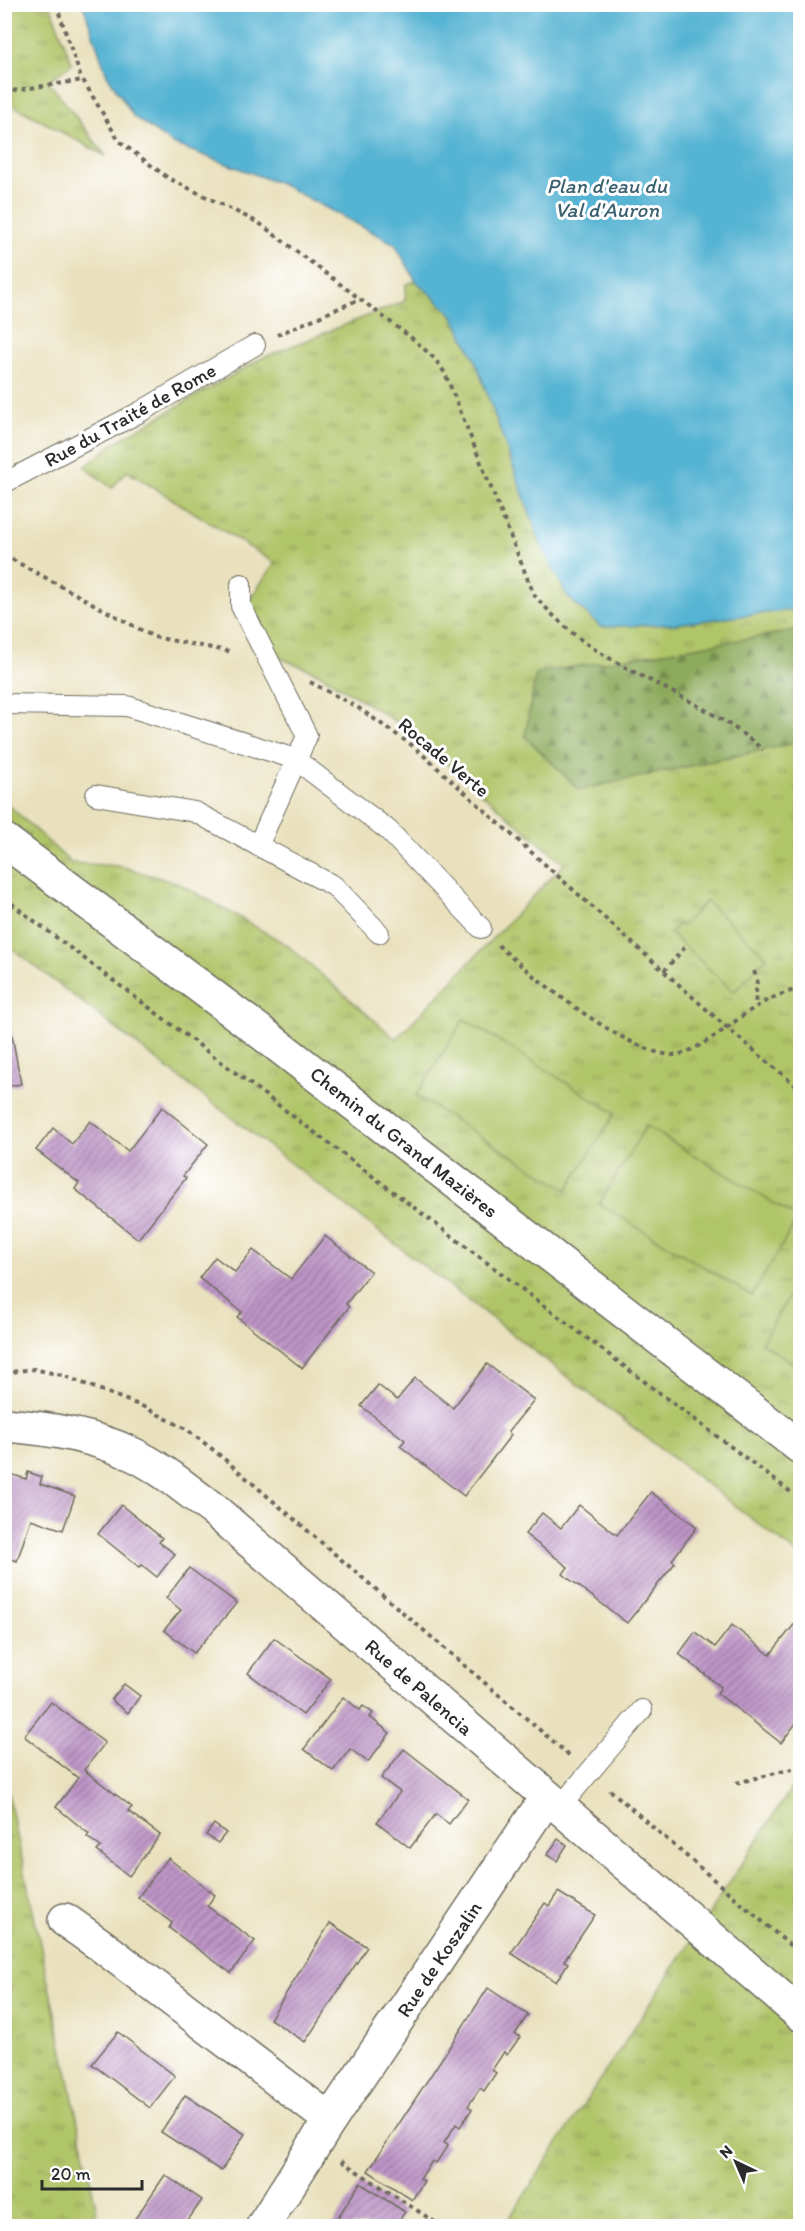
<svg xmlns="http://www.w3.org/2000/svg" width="805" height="2231" font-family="Itim,sans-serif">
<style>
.grass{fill:url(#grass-tufts);stroke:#6e784a;stroke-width:1.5}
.forest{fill:url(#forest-firs);stroke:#5c6a44;stroke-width:1.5}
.park{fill:#b0c468;stroke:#6e784a;stroke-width:1.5}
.water{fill:#55b3d3;stroke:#406f7f;stroke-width:1.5}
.building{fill:url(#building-hatch)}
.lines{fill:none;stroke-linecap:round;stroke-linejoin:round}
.lane-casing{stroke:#6e6b5e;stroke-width:22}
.street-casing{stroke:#6e6b5e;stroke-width:36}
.path{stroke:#6e6b5e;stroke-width:4;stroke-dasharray:4.5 4.5;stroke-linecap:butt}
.lane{stroke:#fff;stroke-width:20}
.street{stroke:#fff;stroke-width:33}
.labels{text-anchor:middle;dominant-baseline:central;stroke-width:6;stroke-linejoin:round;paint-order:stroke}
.street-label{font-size:20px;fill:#2b2b2b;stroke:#fff}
.water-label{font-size:21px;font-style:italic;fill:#3c616e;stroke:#fff}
</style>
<defs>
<pattern id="grass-tufts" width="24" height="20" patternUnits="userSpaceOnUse" patternTransform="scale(1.5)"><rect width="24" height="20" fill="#b0c468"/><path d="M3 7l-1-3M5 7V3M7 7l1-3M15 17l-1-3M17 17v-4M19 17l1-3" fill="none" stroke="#8f9f56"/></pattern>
<pattern id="forest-firs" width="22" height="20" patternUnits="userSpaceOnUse" patternTransform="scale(1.5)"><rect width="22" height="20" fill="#8caa5c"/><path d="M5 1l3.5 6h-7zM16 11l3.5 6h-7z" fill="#738b4c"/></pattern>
<pattern id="building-hatch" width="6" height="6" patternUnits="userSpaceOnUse" patternTransform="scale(1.5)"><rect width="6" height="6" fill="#bd94c6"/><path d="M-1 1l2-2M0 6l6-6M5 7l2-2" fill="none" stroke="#9a79a1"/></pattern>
</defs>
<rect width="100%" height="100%" fill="#fff"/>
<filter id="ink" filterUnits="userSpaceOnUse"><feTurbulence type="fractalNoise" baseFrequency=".0167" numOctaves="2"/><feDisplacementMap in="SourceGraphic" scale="12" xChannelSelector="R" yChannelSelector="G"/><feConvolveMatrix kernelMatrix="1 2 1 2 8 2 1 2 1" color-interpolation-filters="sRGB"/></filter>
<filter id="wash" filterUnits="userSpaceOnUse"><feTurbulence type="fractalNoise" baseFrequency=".008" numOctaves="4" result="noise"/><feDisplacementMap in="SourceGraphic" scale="24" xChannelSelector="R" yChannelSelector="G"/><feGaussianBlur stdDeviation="1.35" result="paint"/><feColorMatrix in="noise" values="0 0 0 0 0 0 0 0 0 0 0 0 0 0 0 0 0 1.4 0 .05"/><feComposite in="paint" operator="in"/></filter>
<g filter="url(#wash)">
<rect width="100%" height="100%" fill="#e9e1be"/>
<g class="grass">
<polygon points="4,5 50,5 72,64 48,81 106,156 5,101"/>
<polygon points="416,281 452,314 474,357 675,624 800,609 800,1556 5,943 4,801 71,863 120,866 180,884 286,944 396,1039 564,864 403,726 320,674 275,656 245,606 275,563 127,471 112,488 85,467 117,441 262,358 405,301 406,284"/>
<polygon points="800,1775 800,2226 504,2226"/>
<polygon points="4,1779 5,1779 100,2226 5,2226"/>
</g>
<polygon class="forest" points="800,630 800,742 579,790 525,736 536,673"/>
<g class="park">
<polygon points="706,901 767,957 734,992 670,933 679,923 682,926"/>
<polygon points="464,1019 615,1113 567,1190 416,1096"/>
<polygon points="646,1126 798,1218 752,1296 599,1204"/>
<polygon points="800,1278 800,1367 761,1343"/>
</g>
<polygon class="water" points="83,5 800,5 800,609 675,624 601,627 568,597 541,545 474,357 452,314 416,281 395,244 281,184 173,144 134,117 107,75"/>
<g id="blocks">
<g class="building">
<polygon points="7,1008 21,1084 4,1087 4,1009"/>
<polygon points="162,1107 208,1144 183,1176 186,1178 138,1239 75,1189 79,1183 36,1150 53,1128 72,1144 90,1121 128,1151"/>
<polygon points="325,1236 371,1272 346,1304 349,1307 302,1368 237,1317 242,1312 199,1278 215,1257 235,1272 253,1250 291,1279"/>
<polygon points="487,1364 534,1400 508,1432 511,1435 464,1496 400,1446 405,1440 361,1406 378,1385 397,1400 415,1378 453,1408"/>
<polygon points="4,1472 26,1479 28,1472 42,1477 40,1484 75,1496 63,1530 31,1519 17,1561 4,1557"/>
<polygon points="651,1492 697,1527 672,1560 675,1563 627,1623 563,1574 568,1567 525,1534 542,1513 561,1528 579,1505 617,1535"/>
<polygon points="121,1505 162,1538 159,1542 175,1554 157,1577 142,1565 139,1567 98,1534"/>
<polygon points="189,1568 237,1603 194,1653 164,1630 181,1610 166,1598"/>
<polygon points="800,1617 800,1718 781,1743 717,1693 721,1687 679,1654 695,1632 715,1647 732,1625 770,1655"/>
<polygon points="274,1638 331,1679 303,1715 248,1673"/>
<polygon points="124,1684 140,1696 128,1713 111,1700"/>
<polygon points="343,1697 360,1710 363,1706 373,1713 370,1717 390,1733 368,1762 350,1749 333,1771 304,1749"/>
<polygon points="51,1702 105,1743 84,1770 132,1807 128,1811 160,1835 129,1876 97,1851 101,1847 87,1837 89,1834 56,1807 78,1778 24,1736"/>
<polygon points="404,1749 468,1799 449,1824 436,1814 410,1848 377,1822 400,1792 381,1778"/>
<polygon points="214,1824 226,1833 218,1843 206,1835"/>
<polygon points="558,1839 567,1845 557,1861 547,1855"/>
<polygon points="168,1858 215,1895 207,1906 255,1941 231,1973 169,1928 172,1923 138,1897"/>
<polygon points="558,1892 595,1915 564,1961 568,1963 556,1982 511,1953 545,1903 549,1906"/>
<polygon points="330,1923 367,1947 305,2042 270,2019"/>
<polygon points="488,1988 528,2015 515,2034 520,2037 507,2055 504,2052 492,2070 496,2073 484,2091 480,2088 468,2106 472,2109 460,2127 456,2124 444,2143 448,2145 436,2163 432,2161 420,2179 424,2181 412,2200 368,2171"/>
<polygon points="118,2032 175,2076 150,2108 92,2064"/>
<polygon points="185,2095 245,2134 221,2171 161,2132"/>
<polygon points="165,2175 202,2200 184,2226 130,2226"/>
<polygon points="360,2183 405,2212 395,2226 332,2226"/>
</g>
</g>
</g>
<g filter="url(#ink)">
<use href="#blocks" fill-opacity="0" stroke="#6e6b5e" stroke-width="1.5"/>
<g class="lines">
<g class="lane-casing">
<g id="lane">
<polyline points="4,483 140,412 255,345"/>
<polyline points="241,584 241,606 307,736 258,846"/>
<polyline points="4,704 127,706 295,759 388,830 481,928"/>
<polyline points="96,795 195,812 334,886 379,933"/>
<polyline points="559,1808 642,1710"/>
</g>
</g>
<g class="street-casing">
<g id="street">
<polyline points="4,840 258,1030 800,1447"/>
<path d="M4 1425C47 1428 91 1435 130 1453 161 1467 187 1490 214 1510L800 2014"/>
<polyline points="65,1920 102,1946 330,2120"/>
<polyline points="263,2226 330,2120 547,1797"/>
</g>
</g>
<g class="path">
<path d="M56 4 80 75 119 141 168 178 259 223 413 339 434 358 445 373 534 595C552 615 573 636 596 650 651 685 714 707 763 750"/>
<polyline points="4,92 83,80"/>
<polyline points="277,335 360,299"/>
<polyline points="4,555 154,637 233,652"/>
<polyline points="310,682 357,707 413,746 726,1027 800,1089"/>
<polyline points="4,898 800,1499"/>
<path d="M498 945C531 976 631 1057 676 1055 681 1055 688 1051 693 1049 733 1029 752 999 800 989"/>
<polyline points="664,971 685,947"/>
<polyline points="754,971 757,980 755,1005"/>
<polyline points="4,1373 33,1369 62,1375 144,1407 186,1429 216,1452 570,1756"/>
<polyline points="736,1783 800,1767"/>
<polyline points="610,1790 800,1954"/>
<polyline points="341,2161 441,2226"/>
</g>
<use href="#lane" class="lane"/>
<use href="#street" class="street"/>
</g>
</g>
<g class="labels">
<g class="street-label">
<text transform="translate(130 415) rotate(-29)">Rue du Traité de Rome</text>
<text transform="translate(444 757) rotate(40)">Rocade Verte</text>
<text transform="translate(404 1142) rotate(38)">Chemin du Grand Mazières</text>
<text transform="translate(419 1687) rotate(41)">Rue de Palencia</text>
<text transform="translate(439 1959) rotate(-56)">Rue de Koszalin</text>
</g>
<g class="water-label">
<text x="607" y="185">Plan d'eau du<tspan x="607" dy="24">Val d'Auron</tspan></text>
</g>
</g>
<rect width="805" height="2231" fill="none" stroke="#fff" stroke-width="24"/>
<g transform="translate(736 2162) rotate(316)" stroke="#ffffff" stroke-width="4.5" paint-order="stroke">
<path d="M0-4.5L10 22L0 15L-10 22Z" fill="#2b2b2b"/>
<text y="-9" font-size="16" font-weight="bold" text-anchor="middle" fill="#2b2b2b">N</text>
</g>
<path d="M42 2180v9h100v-9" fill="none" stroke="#2b2b2b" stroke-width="3"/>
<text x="51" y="2180" font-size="18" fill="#2b2b2b" stroke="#ffffff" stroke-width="4.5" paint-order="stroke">20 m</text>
</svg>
